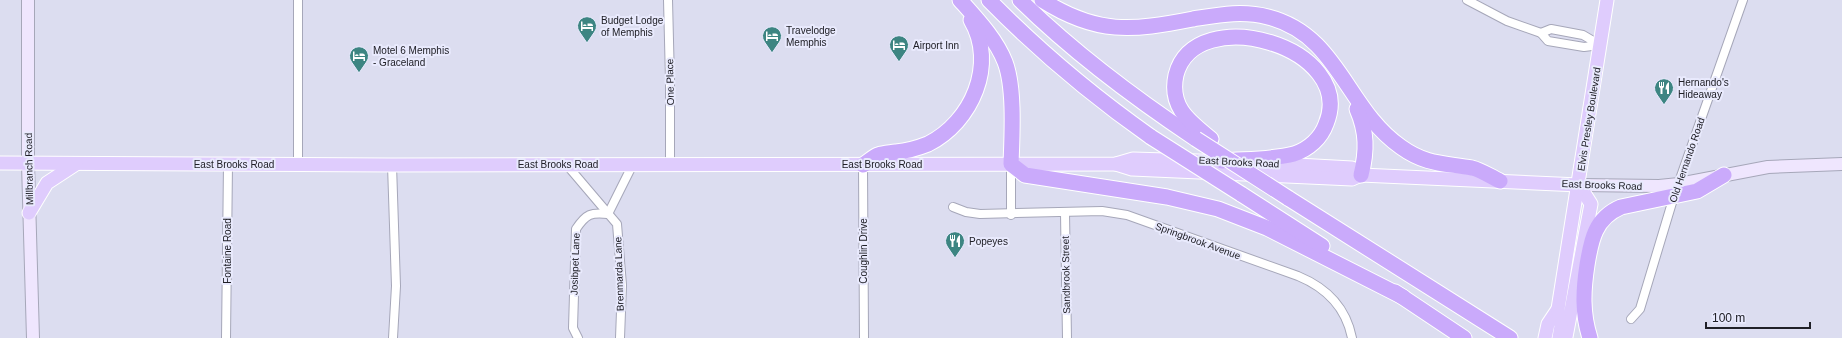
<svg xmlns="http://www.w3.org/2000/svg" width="1842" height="338" font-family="Arial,sans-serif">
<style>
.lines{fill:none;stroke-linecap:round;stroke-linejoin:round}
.street-casing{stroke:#a6a7b9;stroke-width:10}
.secondary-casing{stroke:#a6a7b9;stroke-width:14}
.primary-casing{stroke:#fff;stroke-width:15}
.highway-casing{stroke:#fff;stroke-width:17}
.street{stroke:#fff;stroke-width:8}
.secondary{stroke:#efe6fe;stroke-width:12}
.primary{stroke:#dfccfd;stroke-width:13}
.highway{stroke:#caaafb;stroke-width:15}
.highway-bridge-casing{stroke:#fff;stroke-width:17;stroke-linecap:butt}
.highway-bridge{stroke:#caaafb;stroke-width:15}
.labels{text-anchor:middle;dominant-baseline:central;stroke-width:4;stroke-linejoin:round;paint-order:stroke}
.poi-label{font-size:10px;fill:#202027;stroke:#e9eafd;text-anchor:start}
.street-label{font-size:10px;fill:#202027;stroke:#e9eafd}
</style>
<rect width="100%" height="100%" fill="#dcddf0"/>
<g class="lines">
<g class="street-casing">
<g id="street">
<polyline points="298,0 298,165"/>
<polyline points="668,0 670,81 670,164"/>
<polyline points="1467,0 1507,21 1541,33"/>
<polygon points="1551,29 1583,35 1600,45 1584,47 1548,41 1541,33"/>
<polyline points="566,164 617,224 622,285 620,338"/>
<polyline points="392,165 396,286 393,338"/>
<polyline points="863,165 864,338"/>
<path d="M953 207 966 212 980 214 1102 211 1127 215 1298 276C1327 288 1346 307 1352 338"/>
<polyline points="1065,213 1067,338"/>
<polyline points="608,214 633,164"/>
<polyline points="1011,215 1011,164"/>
<polyline points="1631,319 1640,309 1674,196 1743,0"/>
<polyline points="226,338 228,164"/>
<path d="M578 338 573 328 576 229C586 214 591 212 608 214"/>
</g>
</g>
<g class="secondary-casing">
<g id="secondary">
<polyline points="28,0 28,164 33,338"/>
<polyline points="1579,185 1659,186 1679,184 1768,167 1842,164"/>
</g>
</g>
<g class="primary-casing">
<g id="primary">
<polyline points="0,163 392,165 1116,164 1133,159 1231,162"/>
<polyline points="1263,163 1352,168 1361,175"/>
<polyline points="1116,164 1132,169 1352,179 1361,175 1579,185"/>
<polyline points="29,213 47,183 76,164"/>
<polyline points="1566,337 1591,204 1579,185"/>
<polyline points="1545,338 1548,324 1558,309"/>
<polyline points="1559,338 1561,326 1558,309 1607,0"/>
</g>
</g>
<g class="highway-casing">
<g id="highway">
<path d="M960 0C977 19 996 39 1005 62 1015 88 1012 136 1011 164L1025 175 1167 197 1218 209 1267 228 1403 297"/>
<path d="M989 0C1039 51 1093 96 1151 137"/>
<path d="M1020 0C1074 53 1133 97 1196 139"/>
<path d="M1042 0C1097 35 1132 31 1193 19 1218 15 1242 10 1268 17 1339 35 1346 109 1401 147 1426 165 1444 163 1472 168 1481 170 1491 177 1500 181"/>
<path d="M1357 109C1367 132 1367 151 1361 175"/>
<path d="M1211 139C1189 121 1169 107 1176 75 1195 0 1358 47 1326 124 1321 138 1309 149 1294 154 1271 160 1245 159 1222 161"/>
<path d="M863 165C868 162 873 157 878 155 884 153 890 153 896 152 907 151 918 148 928 144 972 122 997 64 971 20"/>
<polyline points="1241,194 1322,246"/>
<polyline points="1288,198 1510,338"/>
<polyline points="1395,292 1464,338"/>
<path d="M1590 338C1582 313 1583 291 1587 265 1591 240 1595 218 1621 207L1697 191 1724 175"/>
</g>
</g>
<use href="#street" class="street"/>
<use href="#secondary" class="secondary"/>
<use href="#primary" class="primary"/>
<use href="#highway" class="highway"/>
<g class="highway-bridge-casing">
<g id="highway-bridge">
<polyline points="1151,137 1241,194"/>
<polyline points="1196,139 1288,198"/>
</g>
</g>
<use href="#highway-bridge" class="highway-bridge"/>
</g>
<defs>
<g id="hotel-pin" transform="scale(1)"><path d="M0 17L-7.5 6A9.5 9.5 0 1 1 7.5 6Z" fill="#3d8582" stroke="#e9eafd"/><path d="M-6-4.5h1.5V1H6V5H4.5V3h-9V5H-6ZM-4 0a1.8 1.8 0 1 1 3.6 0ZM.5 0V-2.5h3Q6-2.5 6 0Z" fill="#fff"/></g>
<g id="restaurant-pin" transform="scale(1)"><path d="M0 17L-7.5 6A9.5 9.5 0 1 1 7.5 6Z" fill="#3d8582" stroke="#e9eafd"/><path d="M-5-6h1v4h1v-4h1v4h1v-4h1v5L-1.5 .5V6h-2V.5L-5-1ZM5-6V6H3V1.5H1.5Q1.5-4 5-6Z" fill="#fff"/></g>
</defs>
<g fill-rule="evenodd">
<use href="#hotel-pin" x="587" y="26"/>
<use href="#hotel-pin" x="772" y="36"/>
<use href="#hotel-pin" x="899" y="45"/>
<use href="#hotel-pin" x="359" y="56"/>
<use href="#restaurant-pin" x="1664" y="88"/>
<use href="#restaurant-pin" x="955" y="241"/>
</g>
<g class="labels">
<g class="poi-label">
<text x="601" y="20">Budget Lodge<tspan x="601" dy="12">of Memphis</tspan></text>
<text x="786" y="30">Travelodge<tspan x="786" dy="12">Memphis</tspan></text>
<text x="913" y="45">Airport Inn</text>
<text x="373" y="50">Motel 6 Memphis<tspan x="373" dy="12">- Graceland</tspan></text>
<text x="1678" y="82">Hernando's<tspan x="1678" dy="12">Hideaway</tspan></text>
<text x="969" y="241">Popeyes</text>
</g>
<g class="street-label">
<text transform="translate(670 82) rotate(-91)">One Place</text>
<text transform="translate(1589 119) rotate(-81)">Elvis Presley Boulevard</text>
<text transform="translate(1687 160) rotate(-71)">Old Hernando Road</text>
<text transform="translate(1239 162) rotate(3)">East Brooks Road</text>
<text x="234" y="164">East Brooks Road</text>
<text x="558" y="164">East Brooks Road</text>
<text x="882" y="164">East Brooks Road</text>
<text transform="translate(29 169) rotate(-91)">Millbranch Road</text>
<text transform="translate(1602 185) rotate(2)">East Brooks Road</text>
<text transform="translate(1198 241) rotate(20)">Springbrook Avenue</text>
<text transform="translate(227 251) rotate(-90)">Fontaine Road</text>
<text transform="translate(863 251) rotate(-90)">Coughlin Drive</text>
<text transform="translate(575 264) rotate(-88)">Josibpet Lane</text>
<text transform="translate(619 274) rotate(-92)">Brenmarda Lane</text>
<text transform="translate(1066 275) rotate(-91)">Sandbrook Street</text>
</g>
</g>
<path d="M1706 322v6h104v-6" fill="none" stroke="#202027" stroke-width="2"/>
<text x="1712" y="322" font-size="12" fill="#202027" stroke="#e9eafd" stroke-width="3" paint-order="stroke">100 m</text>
</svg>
